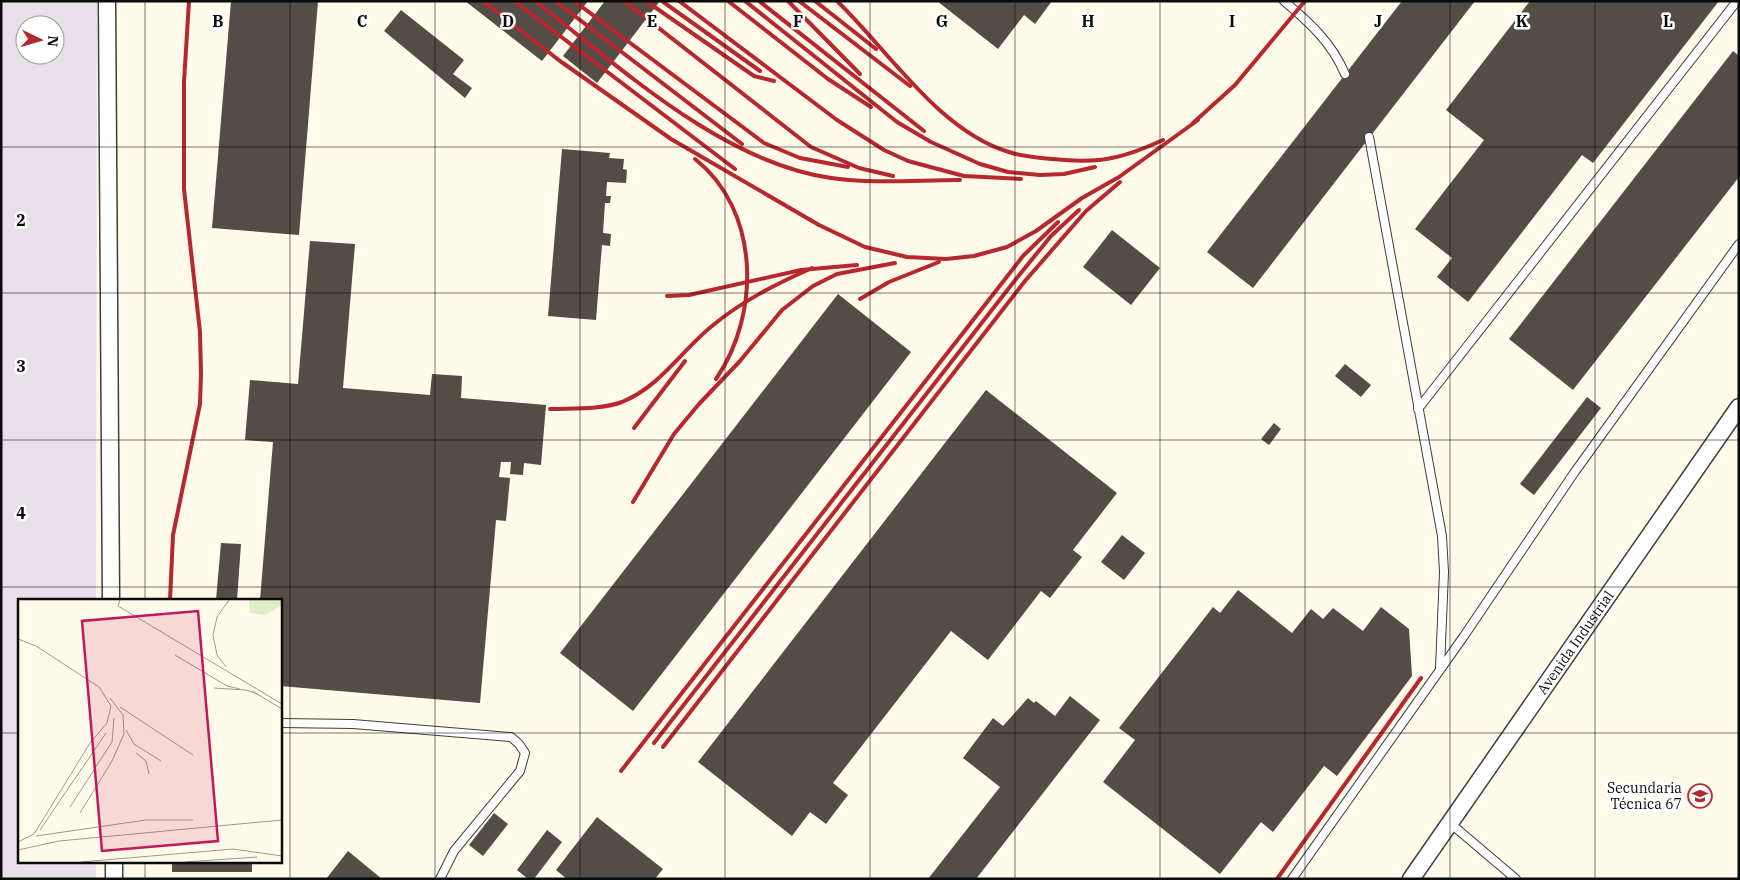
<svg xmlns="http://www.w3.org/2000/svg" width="1740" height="880" font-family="'IBM Plex Serif',serif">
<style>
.industrial{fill:#e9dfea;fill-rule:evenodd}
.building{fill:#534c47}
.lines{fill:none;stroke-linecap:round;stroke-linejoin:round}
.service-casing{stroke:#3e3e3e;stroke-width:10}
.minor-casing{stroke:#3e3e3e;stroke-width:19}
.service{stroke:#fff;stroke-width:8}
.minor{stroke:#fff;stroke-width:16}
.rail{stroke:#b6272e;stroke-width:4}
.grid{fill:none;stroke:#0b0b0b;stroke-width:1;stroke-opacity:0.55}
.labels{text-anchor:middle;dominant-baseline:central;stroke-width:5;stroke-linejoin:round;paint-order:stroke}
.street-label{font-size:14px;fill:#0b0b0b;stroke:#fff}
.poi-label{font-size:14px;fill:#0b0b0b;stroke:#fff;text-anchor:end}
.inset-road{fill:none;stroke:#9d9a90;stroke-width:1}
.view{fill:#c2185b;fill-opacity:0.15;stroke:#c2185b;stroke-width:2.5}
.inset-edge{fill:none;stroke:#0b0b0b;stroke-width:2.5}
.grid-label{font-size:16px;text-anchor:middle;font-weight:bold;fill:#0b0b0b;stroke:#fff;stroke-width:5;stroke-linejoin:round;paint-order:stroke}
</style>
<rect width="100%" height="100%" fill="#fffae9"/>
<path class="industrial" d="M1 1H97L96 600H19V861H96V879H1ZM25 25H55V55H25Z"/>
<g class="building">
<polygon points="231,1 318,1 299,235 212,228"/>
<polygon points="465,1 588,1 542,61"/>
<polygon points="605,1 660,1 597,83 563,56"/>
<polygon points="937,1 1052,1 1035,24 1024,15 998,49"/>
<polygon points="1402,1 1475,1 1253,288 1207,252"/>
<polygon points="1530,1 1719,1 1593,163 1582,155 1468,302 1437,277 1452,258 1415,229 1484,140 1446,110"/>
<polygon points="401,10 464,60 453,74 472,88 465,98 384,31"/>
<polygon points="1733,51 1739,56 1739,177 1573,390 1509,339"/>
<polygon points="562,149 610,153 609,158 624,159 623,169 627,170 626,183 607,182 606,196 611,196 610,203 605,203 603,233 611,234 610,246 602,245 596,320 548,316"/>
<polygon points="1112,230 1160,268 1131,305 1083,267"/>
<polygon points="310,241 355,244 343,388 430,395 432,374 462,376 461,398 546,405 541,465 524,463 523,475 510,474 511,462 501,462 499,477 510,478 506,521 496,520 480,703 280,686 280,600 260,600 273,442 245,440 250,380 298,384"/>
<polygon points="838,294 911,352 633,711 560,653"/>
<polygon points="1345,364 1371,385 1361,397 1335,376"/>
<polygon points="986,390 1117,493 1073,550 1082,557 1050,598 1041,591 988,660 951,631 833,783 848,795 826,824 810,812 792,836 698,762"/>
<polygon points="1587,397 1601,408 1534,495 1520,484"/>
<polygon points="1274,423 1281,429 1269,445 1261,439"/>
<polygon points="1122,535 1145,553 1124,580 1101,562"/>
<polygon points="221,543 241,544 237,600 216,600"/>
<polygon points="1238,590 1292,633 1311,609 1323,619 1333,608 1363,631 1381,607 1409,629 1412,676 1337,776 1324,766 1273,832 1261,822 1220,874 1103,782 1135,740 1119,728 1213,607 1220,613"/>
<polygon points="1070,696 1100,720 976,879 928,879 1000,787 963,758 993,718 1003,726 1028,698 1034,703 1036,701 1055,716"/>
<polygon points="494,813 508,824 483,856 469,845"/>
<polygon points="597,817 663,869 655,879 567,879 556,870"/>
<polygon points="547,830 562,842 534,879 528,879 517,870"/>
<polygon points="348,851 382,879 326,879"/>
<rect x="172" y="861" width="80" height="11"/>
</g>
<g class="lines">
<g class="service-casing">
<g id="service">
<path d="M1284 1C1310 23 1332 43 1345 74"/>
<polyline points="1369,137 1442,536 1444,572 1440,668"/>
<polyline points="1418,409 1737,1"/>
<polyline points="280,723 353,724 511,737 519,744 525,753 520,771 454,851 440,879"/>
<polyline points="1450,823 1516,879"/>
<polyline points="1292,879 1464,636 1574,473 1739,244"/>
</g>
</g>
<g class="minor-casing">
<g id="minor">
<polyline points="107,1 111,600"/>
<polyline points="114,861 114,879"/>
<path id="s1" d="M1411 879 1739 407"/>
</g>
</g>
<use href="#service" class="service"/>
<use href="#minor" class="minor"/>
<g class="rail">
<polyline points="483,1 560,61 671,139 819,225 865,247 907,257 946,259 974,256 1007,247 1036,231 1082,198 1119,177 1198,120"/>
<polyline points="514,1 735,169"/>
<path d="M535 1C620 67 721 162 831 178 873 184 917 180 960 180"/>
<polyline points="555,1 742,144"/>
<polyline points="574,1 764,143 800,158 848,167"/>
<polyline points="624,1 811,147 859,168 893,176"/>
<polyline points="646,1 754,76 774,81"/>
<polyline points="662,1 760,71"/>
<polyline points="679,1 837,120 884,150 908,161 964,176 1021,179"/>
<polyline points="728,1 828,79 871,107"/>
<polyline points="745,1 897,122 931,142 980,164 1008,172 1040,175 1064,174 1095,167"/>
<polyline points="759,1 924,131"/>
<polyline points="788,1 860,74"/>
<polyline points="799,1 910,86"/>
<polyline points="815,1 876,49"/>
<path d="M837 1C888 50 939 131 1009 152 1023 157 1039 158 1053 159 1098 164 1122 159 1163 140"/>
<polyline points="1193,123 1235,85 1305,1"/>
<path d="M695 159C760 210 761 314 716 379"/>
<polyline points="667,296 689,295 801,270 857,265"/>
<polyline points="860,299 889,282 939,262"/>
<path d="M550 409C573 408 600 410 622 402 661 386 681 351 712 326 742 301 776 284 812 268"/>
<polyline points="634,428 685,361"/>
<polyline points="633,502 674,434 699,404 740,361 782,310 813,286 837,274 895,263"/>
<polyline points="170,600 173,535 200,404 201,374 200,332 184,189 184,82 189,1"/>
<polyline points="654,743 1016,279 1051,236 1079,210"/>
<polyline points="663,747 1025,281 1086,211 1120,182"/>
<polyline points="621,771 1023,256 1058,222"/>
<polyline points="1277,879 1421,678"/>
</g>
</g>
<path class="grid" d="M145 1V600M290 1V879M435 1V879M580 1V879M725 1V879M870 1V879M1015 1V879M1160 1V879M1305 1V879M1450 1V879M1595 1V879M1 147H1739M1 293H1739M1 440H1739M1 587H1739M1 733H19M280 733H1739M145 861V879"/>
<defs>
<g id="school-ring" transform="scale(1.25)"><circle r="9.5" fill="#fff" stroke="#b6272e" stroke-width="1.5"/><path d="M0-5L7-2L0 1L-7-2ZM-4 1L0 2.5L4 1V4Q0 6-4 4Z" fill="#b6272e"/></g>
</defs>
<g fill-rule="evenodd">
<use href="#school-ring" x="1700" y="796"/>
</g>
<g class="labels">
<g class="street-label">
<text stroke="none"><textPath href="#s1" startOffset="288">Avenida Industrial</textPath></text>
</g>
<g class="poi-label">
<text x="1682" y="788">Secundaria<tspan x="1682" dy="16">Técnica 67</tspan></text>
</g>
</g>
<g transform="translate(18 599)">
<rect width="264" height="264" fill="#fffae9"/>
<path d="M231 1H264V6L247 16 232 14Z" fill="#e0eec6"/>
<path class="inset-road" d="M102 1 100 7 264 105M0 40 18 47 81 88 93 107 89 124 72 144 16 235 0 243M157 56 209 87 222 90M208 68 199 56 195 36 199 18 211 1M196 89 228 91 240 95M234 92 264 110M102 108 175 156M108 131 116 145 143 162M118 154 128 162 131 175M52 208 94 143 96 119M62 214 94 162 106 135 105 116 92 99M22 231 88 134M18 237 128 221H175M0 251 41 242 264 221M63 263 215 250 264 257M167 263 239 258"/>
<path class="view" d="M180 12 200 242 84 252 64 22Z"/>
<rect width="264" height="264" class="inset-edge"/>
</g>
<g class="grid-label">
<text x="218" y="27">B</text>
<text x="362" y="27">C</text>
<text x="508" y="27">D</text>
<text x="652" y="27">E</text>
<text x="798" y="27">F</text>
<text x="942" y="27">G</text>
<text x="1088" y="27">H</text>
<text x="1232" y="27">I</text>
<text x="1378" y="27">J</text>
<text x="1522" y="27">K</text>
<text x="1668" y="27">L</text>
<text x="21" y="226">2</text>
<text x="21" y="372">3</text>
<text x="21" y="519">4</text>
</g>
<rect width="1740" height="880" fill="none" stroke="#0b0b0b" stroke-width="5"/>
<g transform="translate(40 40) rotate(95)"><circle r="24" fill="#ffffff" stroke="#9d9d9d"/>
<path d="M0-4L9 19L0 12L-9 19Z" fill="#b6272e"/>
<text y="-8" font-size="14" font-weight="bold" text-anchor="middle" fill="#0b0b0b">N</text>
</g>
</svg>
